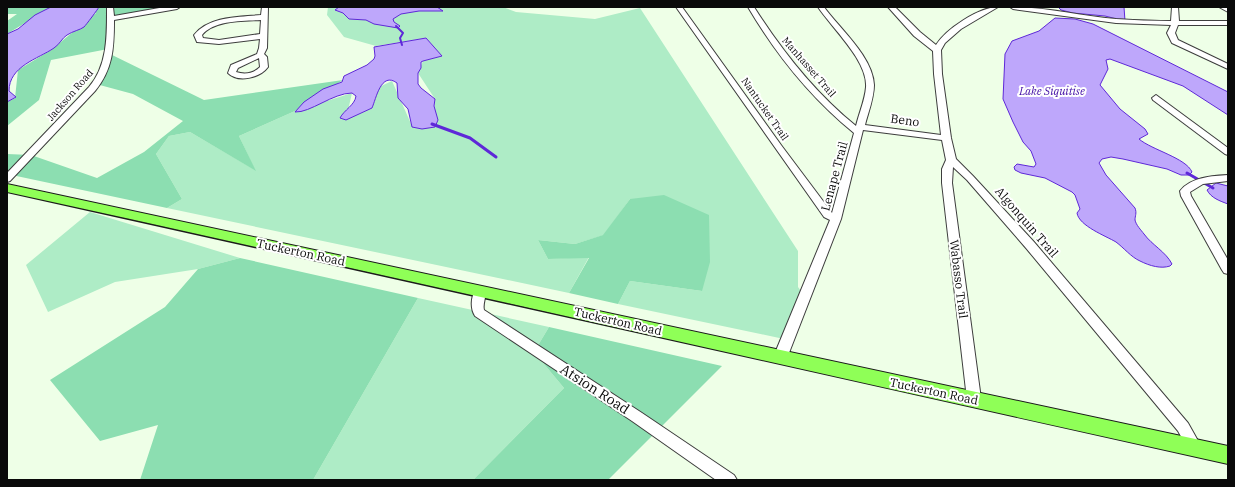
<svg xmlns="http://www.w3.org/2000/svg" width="1235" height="487" font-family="'IBM Plex Serif',serif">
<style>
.green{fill:#aeecc6}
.forest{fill:#8cdeb1}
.water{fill:#bea7fb;stroke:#5e28d8}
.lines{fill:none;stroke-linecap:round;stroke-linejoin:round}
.stream-far1{stroke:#5e28d8;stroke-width:2}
.stream{stroke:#5e28d8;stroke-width:3}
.minor-casing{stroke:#3d3d3d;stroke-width:2}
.major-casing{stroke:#1b1b1b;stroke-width:2}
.minor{fill:#fff;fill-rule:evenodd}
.major{fill:#8fff57;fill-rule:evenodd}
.labels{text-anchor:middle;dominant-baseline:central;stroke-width:4;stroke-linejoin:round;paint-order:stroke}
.far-street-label{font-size:10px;fill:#0a0a0a;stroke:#fff}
.far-water-label{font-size:11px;font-style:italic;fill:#400ba4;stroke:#fff}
.street-label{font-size:12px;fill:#0a0a0a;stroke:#fff}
.near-street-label{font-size:14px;fill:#0a0a0a;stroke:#fff}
</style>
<rect width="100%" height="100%" fill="#eeffe7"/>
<g class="green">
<polygon points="328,7 503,7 516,12 595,19 640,8 798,251 798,287 807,299 784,339 618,304 630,281 702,291 630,199 604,235 575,244 538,240 548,259 589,257 569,293 167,208 182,199 156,154 169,136 190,132 255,170 239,136 295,111 352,93 346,119 372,108 379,87 392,81 412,126 432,128 435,99 418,73 423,61 442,56 426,38 376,46 344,37 327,15"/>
<polygon points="90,212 240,258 198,269 115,282 48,312 26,265"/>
<polygon points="418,298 549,327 534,352 564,388 473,480 313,480"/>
</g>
<g class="forest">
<polygon points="7,7 51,7 7,34 7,21 17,14 7,14"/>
<polygon points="91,7 174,7 111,19 108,49 51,60 39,100 7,126 7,102 15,98 18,70 51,50 96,13"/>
<polygon points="108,53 204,100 343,80 295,111 239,136 256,171 190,132 169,136 156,154 182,199 167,208 7,174 7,154 31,155 97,178 144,152 183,121 133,94 96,84"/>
<polygon points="664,195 709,215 710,262 702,291 630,281 618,304 569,293 589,258 548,259 538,240 575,244 603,235 630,199"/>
<polygon points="240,258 418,298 313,480 140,480 158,425 100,441 50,380 165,307 198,269"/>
<polygon points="549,327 722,366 608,480 473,480 564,388 534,352"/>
</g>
<g class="water">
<path d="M51 7H99C98 9 86 25 84 27 80 30 73 31 67 35 62 38 60 44 54 48 38 59 9 66 9 91L16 97 7 102V34L18 29 35 15Z"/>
<polygon points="339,7 437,7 443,11 419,11 401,14 393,19 394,22 400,26 398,28 374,24 366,20 349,19 343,13 335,10"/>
<polygon points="1058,7 1124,7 1125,21 1105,16 1073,13 1061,10"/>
<path d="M1055 18 1075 19 1093 24 1228 92V115L1183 86 1110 59 1106 60 1108 69 1100 85 1120 109 1145 129 1148 134 1139 139C1152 150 1186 158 1192 172L1189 175H1181L1167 169 1123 159 1111 157 1102 159 1099 163 1106 175 1135 208C1137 213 1135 216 1135 220 1136 225 1141 230 1144 234 1152 245 1166 252 1172 264L1170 266C1161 269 1150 266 1140 261 1131 257 1124 248 1116 242 1106 236 1079 226 1077 213L1080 209 1075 195 1072 192 1045 178 1021 173 1015 170 1014 167 1017 164 1034 167 1036 164 1031 151 1023 142 1013 122 1003 99 1005 54 1012 41 1039 31Z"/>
<path d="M426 38 442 56 423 61 421 62V68L418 73V84L421 88 435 99 434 106 438 120 435 127 422 129 412 127 408 109 398 98 397 83C381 71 376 99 372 108L346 120 340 118C344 110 355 105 356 96L352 93C333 93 310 113 295 112L304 102 323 89 342 82 344 76 367 65 374 59 375 56 374 47Z"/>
<path d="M1216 183 1228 186V204C1220 201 1211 198 1207 190Z"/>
</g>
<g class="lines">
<polyline class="stream-far1" points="396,26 403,33 400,38 402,45"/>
<g class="stream">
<polyline points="432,124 470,138 496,157"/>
<polyline points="1187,173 1213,188"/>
</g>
<g class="minor-casing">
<g id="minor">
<path d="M107 7H113L114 16 165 7H180L177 9 114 20C114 48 113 69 95 91L10 181 7 182V173L89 87C108 65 107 34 107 7Z"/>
<path d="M262 7H268L267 48 264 54 267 57 268 67C260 78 238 83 228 73L231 65 257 54 259 48 260 39 219 44 197 42 194 35C209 16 240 17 261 15ZM261 20 260 34 219 40 203 38 202 35C214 20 243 21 261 20ZM259 58 260 67C254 73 245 75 236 72L238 68Z"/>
<path d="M676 7H682L781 145 832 213 854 133C810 97 777 56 748 7H754C782 51 815 93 856 126 859 113 865 100 866 87 868 61 832 28 818 7H824C840 29 873 57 874 85 874 98 868 113 865 125L941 135 934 74 933 51 914 36 888 7H895L920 32 936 45C946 29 979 7 998 7L961 29 945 43 941 50 942 74 951 138 956 159 973 176 1034 242 1188 423 1202 448 1200 453 1195 455 1190 453 1178 431 1026 248 967 180 953 167 952 183 981 399 979 403 974 405 969 403 967 399 942 183V169L946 160 942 140 863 130 841 219 787 358 785 362 780 363 775 362 773 358 830 220 824 217Z"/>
<path d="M1010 7C1046 7 1080 16 1116 19 1134 20 1153 21 1171 21L1172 7H1178L1179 21H1228V25H1178L1175 33 1178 40 1228 64V69L1172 43 1167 33 1171 25 1116 23 1013 9Z"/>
<polygon points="1219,7 1228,7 1228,12"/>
<polygon points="1156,95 1228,148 1228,155 1225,154 1153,100 1152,98"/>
<path d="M1228 175V181L1203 184 1190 192 1191 196 1228 260V274L1224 273 1222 270 1181 196 1180 191C1191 177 1212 176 1228 175Z"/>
<path d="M480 287 484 288C488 295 482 303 484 310L642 413 734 475 737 480H716L632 421 475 316C470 308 471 297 476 288Z"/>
</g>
</g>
<g class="major-casing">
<path id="major" d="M7 184 1228 446V464C821 374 414 281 7 192Z"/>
</g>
<use href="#minor" class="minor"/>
<use href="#major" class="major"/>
</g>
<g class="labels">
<g class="far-street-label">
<text transform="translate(809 67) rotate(49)">Manhasset Trail</text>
<text transform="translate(70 95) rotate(-49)">Jackson Road</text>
<text transform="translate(765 109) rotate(55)">Nantucket Trail</text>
</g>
<g class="far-water-label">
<text x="1052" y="91">Lake Siquitise</text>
</g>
<g class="street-label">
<text transform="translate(905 120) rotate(8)">Beno</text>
<text transform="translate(834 176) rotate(-75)">Lenape Trail</text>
<text transform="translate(1027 222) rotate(49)">Algonquin Trail</text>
<text transform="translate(301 252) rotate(12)">Tuckerton Road</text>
<text transform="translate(959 279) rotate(83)">Wabasso Trail</text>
<text transform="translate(618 321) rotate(13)">Tuckerton Road</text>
<text transform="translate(934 391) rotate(12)">Tuckerton Road</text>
</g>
<g class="near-street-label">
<text transform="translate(595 389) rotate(33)">Atsion Road</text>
</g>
</g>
<rect width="1235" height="487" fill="none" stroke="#0a0a0a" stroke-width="16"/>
</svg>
